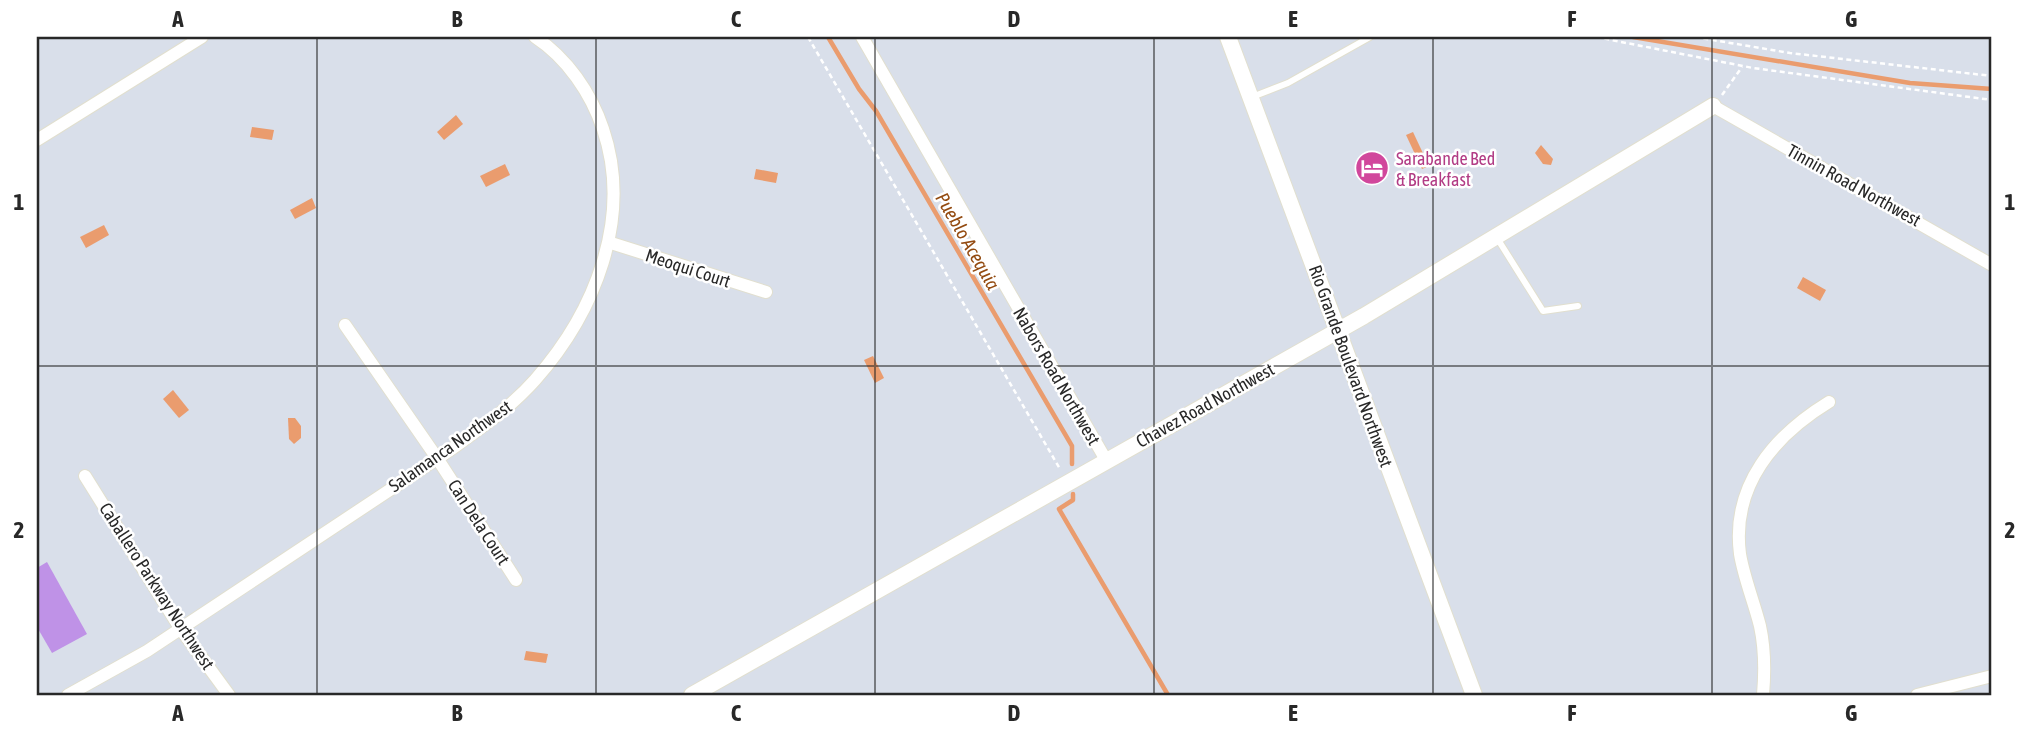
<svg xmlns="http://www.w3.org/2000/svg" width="2029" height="732" font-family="'Asap Condensed',sans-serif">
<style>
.pitch{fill:#bf92e7}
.water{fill:#ea9c6e}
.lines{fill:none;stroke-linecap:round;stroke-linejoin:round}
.stream{stroke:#ea9c6e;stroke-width:4.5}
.service-casing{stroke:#e1dfcf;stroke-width:8}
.minor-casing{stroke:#e1dfcf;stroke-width:14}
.tertiary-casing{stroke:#e1dfcf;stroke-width:18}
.path{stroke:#fff;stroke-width:2.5;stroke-dasharray:5 3.5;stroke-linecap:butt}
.service{stroke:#fff;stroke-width:6}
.minor{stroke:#fff;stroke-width:12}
.tertiary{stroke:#fff;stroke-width:16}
.grid{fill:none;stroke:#282828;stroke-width:2;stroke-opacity:0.55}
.labels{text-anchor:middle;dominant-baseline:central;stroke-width:5;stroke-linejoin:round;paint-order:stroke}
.hotel-label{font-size:18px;fill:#b23c85;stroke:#fff;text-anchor:start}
.street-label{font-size:18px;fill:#282828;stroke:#fff}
.water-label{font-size:19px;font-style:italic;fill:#934b11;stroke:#fff}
.neatline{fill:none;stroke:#282828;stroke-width:2.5}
.grid-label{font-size:23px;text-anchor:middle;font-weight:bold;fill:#282828}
</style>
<rect width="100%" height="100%" fill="#d9dfea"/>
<polygon class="pitch" points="47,562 87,634 52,653 37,627 37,568"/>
<g class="water">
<polygon points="456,115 463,124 444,140 437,132"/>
<polygon points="252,127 274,130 272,140 250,137"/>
<polygon points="1413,132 1429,166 1422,169 1406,135"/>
<polygon points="1541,145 1553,159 1551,165 1543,164 1535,153"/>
<polygon points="505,164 510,175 486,187 480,176"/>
<polygon points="756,169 778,173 776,183 754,179"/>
<polygon points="312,198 316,208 295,219 290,210"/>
<polygon points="104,225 109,235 86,248 80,237"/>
<polygon points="1803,277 1826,290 1820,301 1797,288"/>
<polygon points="873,356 884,378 875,383 864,360"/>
<polygon points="173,390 189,410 179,418 163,399"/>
<polygon points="288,418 295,418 301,426 301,438 294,444 289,439"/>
<polygon points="526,651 548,654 546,663 524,660"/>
</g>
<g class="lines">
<g class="stream">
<polyline points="828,37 859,89 876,111 1072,446 1072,464"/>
<polyline points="1633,37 1910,83 1992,89"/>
<polyline points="1073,494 1073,500 1059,509 1168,695"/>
</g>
<g class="service-casing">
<g id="service">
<polyline points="1252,97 1288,83 1370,37"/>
<polyline points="1497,238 1543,311 1578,306"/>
</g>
</g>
<g class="minor-casing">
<g id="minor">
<polyline points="862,37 1106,460"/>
<polyline points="1713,106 1992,265"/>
<polyline points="37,140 202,37"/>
<polyline points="611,243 766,292"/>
<polyline points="345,325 437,458 516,580"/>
<polyline points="85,476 180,628 229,695"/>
<path d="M68 695 147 651 453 448C482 427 511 407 535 380 595 312 633 218 603 129 591 93 567 58 535 37"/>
<path d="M1763 695C1765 672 1765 649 1760 626 1754 602 1744 578 1740 554 1731 485 1775 435 1829 402"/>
<polyline points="1917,695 1992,676"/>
</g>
</g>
<g class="tertiary-casing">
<g id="tertiary">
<polyline points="1228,37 1474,695"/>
<polyline points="692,695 1364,316 1713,106"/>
</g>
</g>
<g class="path">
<polyline points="808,37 1060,469"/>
<polyline points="1596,37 1753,68 1992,100"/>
<polyline points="1695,37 1790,53 1992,76"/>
<polyline points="1722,95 1742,67"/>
</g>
<use href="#service" class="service"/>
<use href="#minor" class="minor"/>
<use href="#tertiary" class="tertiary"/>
</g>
<path class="grid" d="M317 37V695M596 37V695M875 37V695M1154 37V695M1433 37V695M1712 37V695M37 366H1992"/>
<defs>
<g id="hotel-disc" transform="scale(1.75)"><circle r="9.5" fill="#d1479c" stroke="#fff"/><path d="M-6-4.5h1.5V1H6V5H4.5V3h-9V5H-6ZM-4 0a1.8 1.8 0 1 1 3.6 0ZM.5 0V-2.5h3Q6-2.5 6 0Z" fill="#fff"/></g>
</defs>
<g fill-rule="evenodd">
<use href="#hotel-disc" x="1372" y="168"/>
</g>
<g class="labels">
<g class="hotel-label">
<text x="1396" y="158">Sarabande Bed<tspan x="1396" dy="21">&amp; Breakfast</tspan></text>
</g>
<g class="street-label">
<text transform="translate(1854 185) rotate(29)">Tinnin Road Northwest</text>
<text transform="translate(688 268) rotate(18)">Meoqui Court</text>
<text transform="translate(1351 366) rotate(70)">Rio Grande Boulevard Northwest</text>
<text transform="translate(1057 376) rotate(60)">Nabors Road Northwest</text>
<text transform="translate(1205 405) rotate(-29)">Chavez Road Northwest</text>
<text transform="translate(450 446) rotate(-35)">Salamanca Northwest</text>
<text transform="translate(479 522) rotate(57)">Can Dela Court</text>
<text transform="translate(157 586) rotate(57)">Caballero Parkway Northwest</text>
</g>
<g class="water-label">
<text transform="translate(968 241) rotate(60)">Pueblo Acequia</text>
</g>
</g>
<rect width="2029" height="732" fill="none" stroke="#ffffff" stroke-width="77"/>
<rect x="38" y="38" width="1952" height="656" class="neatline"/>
<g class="grid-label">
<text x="178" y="27">A</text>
<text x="457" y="27">B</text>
<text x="736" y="27">C</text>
<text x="1014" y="27">D</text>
<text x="1293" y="27">E</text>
<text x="1572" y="27">F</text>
<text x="1851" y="27">G</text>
<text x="19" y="210">1</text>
<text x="2010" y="210">1</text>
<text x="19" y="538">2</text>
<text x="2010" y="538">2</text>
<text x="178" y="721">A</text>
<text x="457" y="721">B</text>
<text x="736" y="721">C</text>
<text x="1014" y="721">D</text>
<text x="1293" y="721">E</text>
<text x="1572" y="721">F</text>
<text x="1851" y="721">G</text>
</g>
</svg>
